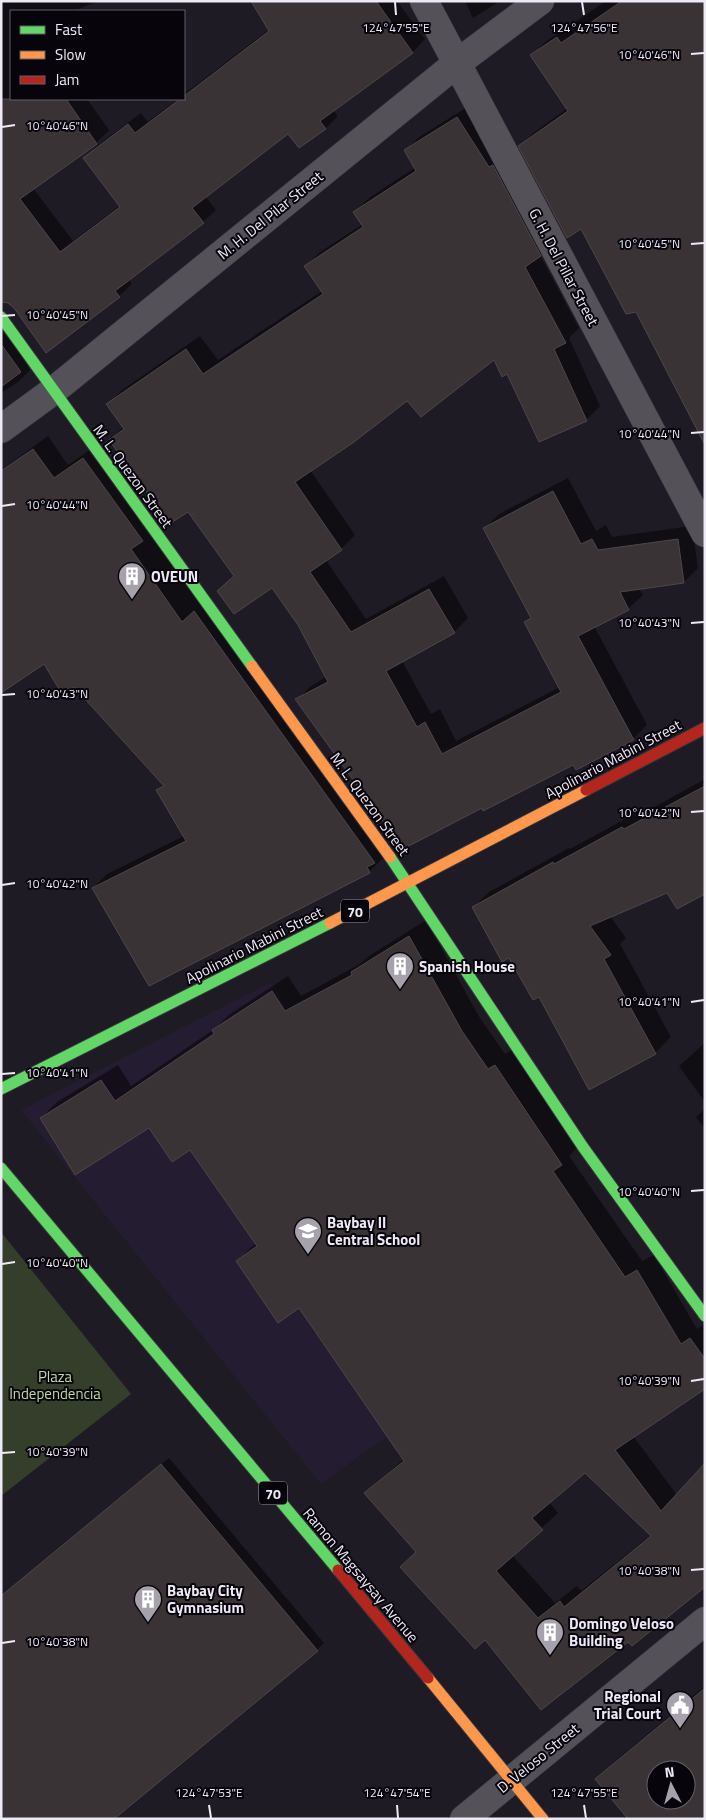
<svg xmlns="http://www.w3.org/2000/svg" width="706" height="1820" font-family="'Titillium Web',sans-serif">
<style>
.built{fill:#241c31}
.green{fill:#353d2b}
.shadow{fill:#0007;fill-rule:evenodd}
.building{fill:#3a3336;stroke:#4c474a;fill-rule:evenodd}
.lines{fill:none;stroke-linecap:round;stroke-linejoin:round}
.street-casing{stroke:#39373f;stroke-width:29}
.fast-casing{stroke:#39373f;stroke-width:13}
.slow-casing{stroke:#39373f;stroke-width:13}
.jam-casing{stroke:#39373f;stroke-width:13}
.street{stroke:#545159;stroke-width:28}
.fast{stroke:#63d668;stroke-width:11}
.slow{stroke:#ff974d;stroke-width:11}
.jam{stroke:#b3261e;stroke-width:11}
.ticks{fill:none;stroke:#edeaf6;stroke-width:2}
.labels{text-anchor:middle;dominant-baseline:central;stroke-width:4;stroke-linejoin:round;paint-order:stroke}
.shield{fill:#07050b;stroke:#a8a5b0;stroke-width:1}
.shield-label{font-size:14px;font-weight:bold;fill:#edeaf6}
.street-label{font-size:15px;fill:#edeaf6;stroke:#07050b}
.poi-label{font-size:15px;font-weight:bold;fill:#edeaf6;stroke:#07050b;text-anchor:start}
.park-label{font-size:15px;fill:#c1d6a3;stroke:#07050b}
.ticks-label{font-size:12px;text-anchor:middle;fill:#edeaf6;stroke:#07050b;stroke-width:4;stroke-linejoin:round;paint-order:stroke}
</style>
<rect width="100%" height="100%" fill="#1e1b24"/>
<polygon class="built" points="271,982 311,1049 508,1349 321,1484 21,1110"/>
<polygon class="green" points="1,1232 131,1394 1,1496"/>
<g class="shadow">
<polygon points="1,1 98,1 74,11 11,11 11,99 87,99 109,130 96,143 33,188 73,241 121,205 85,158 97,146 141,113 148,122 178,99 184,99 184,94 300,6 313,1 397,1 425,39 413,52 333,110 338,116 326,128 299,147 289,133 205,196 216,210 203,222 128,279 132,284 119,296 46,351 1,265"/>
<polygon points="465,1 500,1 473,18"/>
<polygon points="606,1 705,1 636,310 582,227 520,147 533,133 568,108 532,55 545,42"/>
<polygon points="472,104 554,241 540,255 579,328 569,338 600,406 586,420 508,372 494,358 408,399 310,470 355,535 341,549 326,560 366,619 444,576 468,618 454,632 402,661 431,714 440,709 456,741 560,687 525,622 531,617 485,528 499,514 568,478 596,531 606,525 612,537 692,526 698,568 684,582 639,588 643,595 628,609 594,626 647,725 633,739 574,763 484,809 297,700 311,686 326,677 299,624 272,586 219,591 235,575 189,510 110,440 124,426 108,404 122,390 200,336 218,360 322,291 306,266 320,252 363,224 355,212 369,198 416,167 405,151 419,137"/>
<polygon points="1,316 30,370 18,382 1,393"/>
<polygon points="48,436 68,465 97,445 383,858 369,872 149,984 93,888 107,874 184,836 158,790 164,784 75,686 45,662 1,692 1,470"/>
<polygon points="705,779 705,892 668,892 610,916 626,938 620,944 671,1037 655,1053 539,995 473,907 489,892 569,848 570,849 638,812 640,815"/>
<path d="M426 920 478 1015 505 1054 512 1050 577 1148 569 1156 642 1261 654 1255 697 1329 705 1324V1388L633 1436 677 1495 628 1640 541 1708 417 1552 366 1493 404 1459 299 1306 237 1261 256 1243 190 1148 150 1127 41 1118 57 1102 118 1065 131 1086 213 1030 230 1014 288 976 301 996 360 964 369 956ZM585 1472 651 1535 581 1591 577 1586 555 1603 512 1555 558 1513 549 1502Z"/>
<polygon points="705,1043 705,1102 679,1066"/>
<polygon points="705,1109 705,1129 696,1117"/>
<polygon points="169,1458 324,1643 317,1650 1,1813 1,1596"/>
<path d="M705 1686V1819L597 1779 613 1763ZM656 1770H686V1800H656Z"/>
</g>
<g class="building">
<polygon points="251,1 376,1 413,53 320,121 326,129 299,148 288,134 192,208 204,223 115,291 120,297 46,353 14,308 8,303 1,302 1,99 66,99 97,144 20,199 60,252 120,207 83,158 128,124 135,133 180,99 184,99 184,96 269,31"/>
<polygon points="622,1 705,1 705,445 636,312 626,314 581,229 567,238 518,146 568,111 530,55 557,37 561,43"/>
<polygon points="457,117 489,167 493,165 541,256 525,267 566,343 554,349 587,421 539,442 507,374 502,377 494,360 421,417 407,401 354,442 295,482 342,550 310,572 351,632 429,589 455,633 386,671 417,727 425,722 442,754 561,692 524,622 531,618 483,528 553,491 581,544 592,539 598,550 678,539 684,583 620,592 629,610 578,636 634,740 576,770 573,765 483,811 482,808 403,849 295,699 328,682 298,625 272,588 234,614 217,591 234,576 188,512 169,524 109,440 124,429 106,404 186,349 203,374 323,294 304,266 363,227 353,212 416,171 404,150"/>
<polygon points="1,344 21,372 1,387"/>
<polygon points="33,449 54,478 83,458 143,541 131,549 182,622 194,611 375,863 367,867 370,873 149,986 92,888 186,841 156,790 164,786 74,687 62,694 44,664 1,693 1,471"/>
<polygon points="705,786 705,894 677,909 667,893 590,926 611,955 604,959 656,1054 589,1090 539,997 533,1000 509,958 502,962 472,907 553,862 554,864 622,827 624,829"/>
<path d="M409 936 462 1031 488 1069 495 1065 562 1165 553 1171 625 1277 637 1270 681 1344 690 1338 705 1359V1389L615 1450 661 1511 705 1463V1587L632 1646 628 1642 541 1710 485 1640 475 1649 400 1567 416 1552 364 1493 404 1461 299 1308 278 1323 236 1261 257 1246 190 1150 172 1162 149 1128 75 1175 40 1118 101 1080 115 1101 214 1034 212 1030 272 991 285 1011 352 975 351 972ZM585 1473 651 1536 564 1607 560 1601 538 1618 496 1571 543 1530 532 1518Z"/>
<polygon points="161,1464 318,1651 114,1819 1,1819 1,1596"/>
<path d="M705 1688V1819H628L595 1779ZM656 1770H686V1800H656Z"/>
</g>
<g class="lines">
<g class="street-casing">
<g id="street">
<polyline points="424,1 705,533"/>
<polyline points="1,429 53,391 456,64 540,1"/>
<polyline points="464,1819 705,1621"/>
</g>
</g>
<g class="fast-casing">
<g id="fast">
<polyline points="1,317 252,666"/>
<polyline points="390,857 583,1147 705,1316"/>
<polyline points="1,1089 330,923"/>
<polyline points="1,1168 338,1570"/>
</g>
</g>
<g class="slow-casing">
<g id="slow">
<polyline points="252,666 390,857"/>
<polyline points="330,923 586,790"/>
<polyline points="428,1678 543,1819"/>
</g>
</g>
<g class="jam-casing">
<g id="jam">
<polyline points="586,790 705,728"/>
<polyline points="338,1570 428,1678"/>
</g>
</g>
<use href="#street" class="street"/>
<use href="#fast" class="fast"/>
<use href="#slow" class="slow"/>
<use href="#jam" class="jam"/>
</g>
<path class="ticks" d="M395 2 396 15M582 2 584 15M691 54 704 53M2 127 15 125M691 244 704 243M2 316 15 315M691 433 704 432M2 506 15 504M691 623 704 622M2 695 15 694M691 812 704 811M2 885 15 883M691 1002 704 1000M2 1074 15 1073M691 1191 704 1190M2 1264 15 1262M691 1381 704 1379M2 1453 15 1452M691 1570 704 1569M2 1643 15 1641M209 1805 211 1818M397 1805 398 1818M584 1805 586 1818"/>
<defs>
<g id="building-pin" transform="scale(1.4375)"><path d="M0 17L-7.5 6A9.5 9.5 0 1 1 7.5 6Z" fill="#a5a2ac" stroke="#07050b"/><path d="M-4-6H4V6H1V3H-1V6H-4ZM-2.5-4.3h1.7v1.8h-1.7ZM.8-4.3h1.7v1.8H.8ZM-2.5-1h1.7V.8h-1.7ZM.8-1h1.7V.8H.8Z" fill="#fff"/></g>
<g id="school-pin" transform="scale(1.4375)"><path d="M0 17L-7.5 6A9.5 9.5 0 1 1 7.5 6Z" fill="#a5a2ac" stroke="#07050b"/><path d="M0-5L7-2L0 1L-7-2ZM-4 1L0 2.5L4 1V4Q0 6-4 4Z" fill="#fff"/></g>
<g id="civic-pin" transform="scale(1.4375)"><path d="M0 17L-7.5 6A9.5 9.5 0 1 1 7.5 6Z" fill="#a5a2ac" stroke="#07050b"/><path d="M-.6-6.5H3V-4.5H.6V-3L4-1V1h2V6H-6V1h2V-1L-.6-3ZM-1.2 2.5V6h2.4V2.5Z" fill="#fff"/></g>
</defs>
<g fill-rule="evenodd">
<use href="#building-pin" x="132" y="576"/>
<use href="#building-pin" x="400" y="966"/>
<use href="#school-pin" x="308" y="1231"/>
<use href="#building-pin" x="148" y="1599"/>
<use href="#building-pin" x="550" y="1632"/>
<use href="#civic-pin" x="680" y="1705"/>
</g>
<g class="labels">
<g class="shield">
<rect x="341" y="899.5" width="28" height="23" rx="4"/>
<rect x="259" y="1481.5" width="28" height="23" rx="4"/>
</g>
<g class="shield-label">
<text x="355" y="911">70</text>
<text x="273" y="1493">70</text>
</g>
<g class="street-label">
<text transform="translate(270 215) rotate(-39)">M. H. Del Pilar Street</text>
<text transform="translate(564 267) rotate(62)">G. H. Del Pillar Street</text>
<text transform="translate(133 476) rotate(54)">M. L. Quezon Street</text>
<text transform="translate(613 759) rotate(-28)">Apolinario Mabini Street</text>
<text transform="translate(370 804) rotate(54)">M. L. Quezon Street</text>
<text transform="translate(254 945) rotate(-27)">Apolinario Mabini Street</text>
<text transform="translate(361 1575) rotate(50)">Ramon Magsaysay Avenue</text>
<text transform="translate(538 1758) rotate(-39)">D. Veloso Street</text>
</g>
<g class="poi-label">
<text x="151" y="576">OVEUN</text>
<text x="419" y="966">Spanish House</text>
<text x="327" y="1222">Baybay II<tspan x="327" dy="17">Central School</tspan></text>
<text x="167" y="1590">Baybay City<tspan x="167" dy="17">Gymnasium</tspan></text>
<text x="569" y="1623">Domingo Veloso<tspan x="569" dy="17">Building</tspan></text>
<text x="661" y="1696" text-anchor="end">Regional<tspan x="661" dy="17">Trial Court</tspan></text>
</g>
<g class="park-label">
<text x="55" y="1376">Plaza<tspan x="55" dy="17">Independencia</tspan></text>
</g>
</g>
<g class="ticks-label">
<text x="396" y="32">124°47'55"E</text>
<text x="584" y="32">124°47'56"E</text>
<text x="649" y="59">10°40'46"N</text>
<text x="57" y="130">10°40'46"N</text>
<text x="649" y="248">10°40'45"N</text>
<text x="57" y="319">10°40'45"N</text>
<text x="649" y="438">10°40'44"N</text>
<text x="57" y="509">10°40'44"N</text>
<text x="649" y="627">10°40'43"N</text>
<text x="57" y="698">10°40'43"N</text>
<text x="649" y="817">10°40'42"N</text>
<text x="57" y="888">10°40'42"N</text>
<text x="649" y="1006">10°40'41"N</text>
<text x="57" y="1077">10°40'41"N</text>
<text x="649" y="1196">10°40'40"N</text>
<text x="57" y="1267">10°40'40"N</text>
<text x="649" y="1385">10°40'39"N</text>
<text x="57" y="1456">10°40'39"N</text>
<text x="649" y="1575">10°40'38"N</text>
<text x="57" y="1646">10°40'38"N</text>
<text x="209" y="1797">124°47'53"E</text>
<text x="397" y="1797">124°47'54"E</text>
<text x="584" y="1797">124°47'55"E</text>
</g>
<rect width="706" height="1820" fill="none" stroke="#edeaf6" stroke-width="5"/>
<rect x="10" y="10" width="175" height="90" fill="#07050b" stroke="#636169"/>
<rect x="20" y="26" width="25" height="8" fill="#63d668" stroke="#636169"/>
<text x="55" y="35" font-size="15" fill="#edeaf6">Fast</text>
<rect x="20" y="51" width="25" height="8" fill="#ff974d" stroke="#636169"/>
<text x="55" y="60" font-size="15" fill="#edeaf6">Slow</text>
<rect x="20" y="76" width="25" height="8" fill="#b3261e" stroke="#636169"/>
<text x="55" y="85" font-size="15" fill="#edeaf6">Jam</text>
<g transform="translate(671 1785) rotate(354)"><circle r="24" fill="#07050b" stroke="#636169"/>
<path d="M0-4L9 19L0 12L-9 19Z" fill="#a5a2ac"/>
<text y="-8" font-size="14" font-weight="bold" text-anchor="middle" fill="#edeaf6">N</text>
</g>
</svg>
